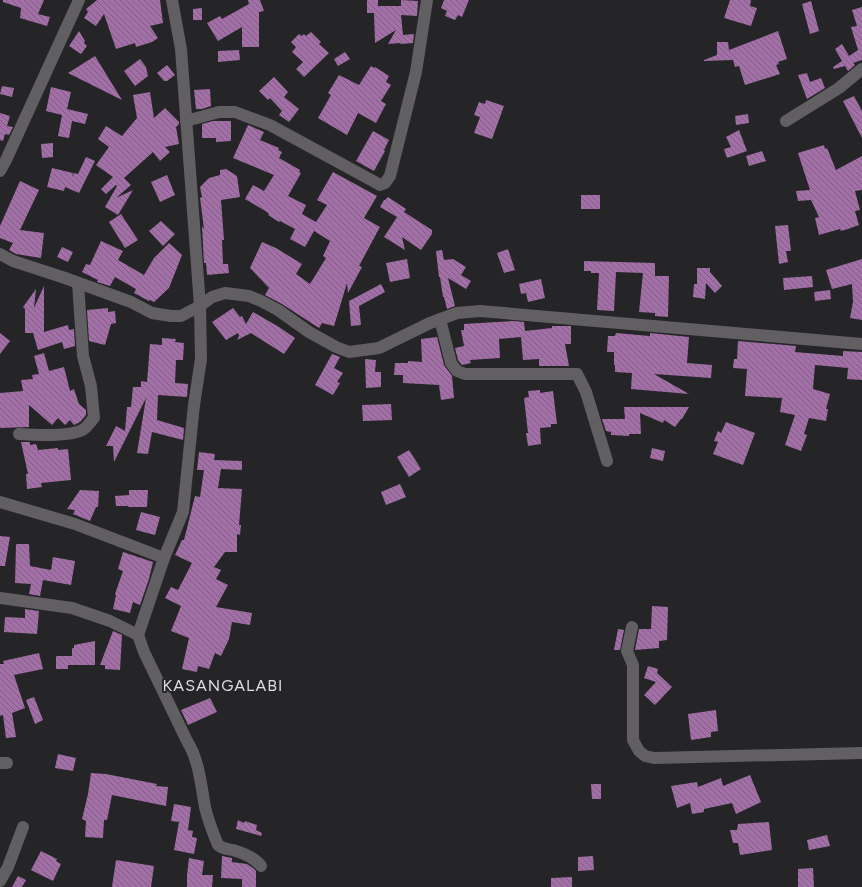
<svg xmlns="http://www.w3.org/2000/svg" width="862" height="887" font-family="Figtree,sans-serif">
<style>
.building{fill:url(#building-back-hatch)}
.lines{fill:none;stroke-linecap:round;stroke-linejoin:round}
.minor{stroke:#625f62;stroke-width:12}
.labels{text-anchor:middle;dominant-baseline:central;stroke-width:4;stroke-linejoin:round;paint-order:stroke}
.quarter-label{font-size:16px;letter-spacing:1px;fill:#dfdcdf;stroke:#252426}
</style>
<defs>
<pattern id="building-back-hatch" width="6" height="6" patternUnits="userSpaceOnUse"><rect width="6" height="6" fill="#a26fa7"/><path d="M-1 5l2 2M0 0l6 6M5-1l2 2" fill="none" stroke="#7f5e83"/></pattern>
</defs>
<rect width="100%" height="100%" fill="#252426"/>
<g class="building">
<polygon points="3,0 44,0 38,14 50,17 47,26 20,18 21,8 3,2"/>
<polygon points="97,0 160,0 163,23 150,26 158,38 152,42 136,47 135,43 116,49 104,14 96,26 84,18 88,12 86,9"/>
<polygon points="248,0 260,0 264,11 259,12 259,47 242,47 242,27 218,41 207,23 220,16 222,19 249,4"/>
<polygon points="367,0 378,0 378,6 401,6 401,0 418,1 417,16 401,15 403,35 414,34 413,43 401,44 400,43 388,44 396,30 375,43 374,13 367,13"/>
<polygon points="444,0 469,0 462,17 458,15 455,20 445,16 447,11 441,8"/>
<polygon points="730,0 751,0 750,6 757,8 751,26 724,18"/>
<polygon points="811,1 819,31 810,34 802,4"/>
<polygon points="862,7 862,60 853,63 855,65 848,71 845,66 834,69 833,67 842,61 835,49 842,44 849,56 858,50 851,27 857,26 852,10"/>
<polygon points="202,8 202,20 193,20 193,9"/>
<polygon points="79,31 85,41 84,43 87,46 81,54 69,46"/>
<polygon points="778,31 787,59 778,62 779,64 776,65 780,74 745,85 739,66 735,67 733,60 704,61 704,60 717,55 717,42 728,42 729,50"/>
<polygon points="311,32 321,42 319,44 329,53 304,77 296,69 303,62 292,52 296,47 291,42 299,34 302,36 304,34 306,36"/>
<polygon points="239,50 240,60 218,62 218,51"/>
<polygon points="345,52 350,59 338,66 334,59"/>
<polygon points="95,56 122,100 68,73"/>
<polygon points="140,59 146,67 148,76 135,86 124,71"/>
<polygon points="167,65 175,75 167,81 164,81 157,73"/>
<polygon points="371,66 374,68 375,67 389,76 386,82 391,85 381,101 386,104 376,123 358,113 347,135 318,118 331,95 328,93 339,75 359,85"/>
<polygon points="807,73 810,82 821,78 825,88 807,99 798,75"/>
<polygon points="274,77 288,92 284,97 299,109 289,122 279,115 282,111 270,98 268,100 259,91"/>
<polygon points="2,86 14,88 12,97 0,94"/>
<polygon points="51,87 71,92 67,109 88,114 85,124 72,121 69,138 58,136 62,115 46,111"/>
<polygon points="210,89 211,106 202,109 196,109 194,90"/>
<polygon points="150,92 154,118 165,108 179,122 179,124 176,127 179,144 165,147 170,152 160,161 153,152 124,178 131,185 116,198 133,190 118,215 105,207 117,186 116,185 106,194 101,189 113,177 96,165 109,147 98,139 106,126 122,136 137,118 133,95"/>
<polygon points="854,96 862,111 862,138 843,101"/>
<polygon points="486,100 504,106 492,139 474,133 480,117 474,115 479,102 485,104"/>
<polygon points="0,113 10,116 7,126 13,127 9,135 5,134 3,141 0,140"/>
<polygon points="748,114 749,123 736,125 735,116"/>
<polygon points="213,121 231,121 231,141 216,142 216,138 202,138 202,124"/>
<polygon points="248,125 264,132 260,140 279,148 278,150 282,152 279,158 300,170 299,172 301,173 288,196 306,205 302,214 316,222 327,205 317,200 333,172 377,196 364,218 380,227 359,266 362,267 348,293 347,283 334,326 322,323 319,328 282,304 265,295 269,288 250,268 262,242 276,248 302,264 296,274 310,284 326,258 323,256 330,241 314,231 305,247 290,239 295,229 280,221 279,222 268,215 269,214 267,212 245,199 253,185 264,191 274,175 233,158"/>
<polygon points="739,130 747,151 727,158 724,149 731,147 726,137"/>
<polygon points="373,131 389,140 384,150 385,151 374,171 356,161"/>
<polygon points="53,143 53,157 42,158 41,144"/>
<polygon points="824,145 825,149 827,148 836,170 862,156 862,190 855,191 860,210 855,211 859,225 848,229 841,231 840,229 819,235 815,218 819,217 811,200 798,201 796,191 810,190 798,153"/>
<polygon points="762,151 766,161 749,166 746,156"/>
<polygon points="86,157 95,161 79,193 65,187 64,191 47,187 52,168 73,173 72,177 74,173 78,174"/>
<polygon points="226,169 237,176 240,197 221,200 224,240 222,240 223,264 228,264 229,273 207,275 206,263 204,263 202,226 204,229 200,198 202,197 200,187 209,178 220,175 220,170"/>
<polygon points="167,175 175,195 160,202 151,182"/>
<polygon points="20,181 39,190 20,230 44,233 41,258 16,254 9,250 13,243 0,238 0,226"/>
<rect x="581" y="195" width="19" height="14"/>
<polygon points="388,197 406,209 404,212 432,230 432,234 421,250 402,237 405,250 384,237 397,217 380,207 384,200 385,200"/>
<polygon points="121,214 138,240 125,248 109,222"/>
<polygon points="161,221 175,234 163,246 149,231"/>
<polygon points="788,225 791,251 786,251 788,262 779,264 775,226"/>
<polygon points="101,241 123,251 118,260 144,275 154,258 169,243 182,255 169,288 154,302 150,300 149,301 134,293 136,289 115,277 110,286 97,282 98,280 82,272 86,264 90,265"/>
<polygon points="62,247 73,252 68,262 57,257"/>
<polygon points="508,249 515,270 504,273 497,253"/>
<polygon points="442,250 444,260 453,259 466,267 461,275 471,281 466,289 448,278 455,306 447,309 444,297 443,297 440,277 439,277 436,251"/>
<polygon points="407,259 410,278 390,282 386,263"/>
<polygon points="862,259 862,320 850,318 853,302 852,284 832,289 826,270"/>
<polygon points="584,261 655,263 655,276 669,276 668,317 655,316 655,313 639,312 643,273 616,272 614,311 597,310 599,273 591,273 591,271 584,271"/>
<polygon points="697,268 710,268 710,272 722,286 715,293 706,283 705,299 693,297 694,284 697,284"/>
<polygon points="812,276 813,287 784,290 783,278"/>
<polygon points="541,279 545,298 528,302 526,293 521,294 519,284"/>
<polygon points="381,284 385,292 359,306 361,325 351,326 349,301"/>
<polygon points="44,286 44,332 68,325 69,330 74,329 75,346 64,349 62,342 38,350 33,333 25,333 25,309 23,307 36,289 34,308"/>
<polygon points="830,290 831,299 815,301 814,292"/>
<polygon points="108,308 108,312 115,311 116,323 111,324 105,345 89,341 87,310"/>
<polygon points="233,308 240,317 242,316 246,324 253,312 279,327 295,338 284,354 251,333 237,340 239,336 238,333 226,340 212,322"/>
<polygon points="514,321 524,322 525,331 552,328 552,326 571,326 571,344 565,344 569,366 539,366 539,359 523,360 521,337 499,339 500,358 470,360 471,363 462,365 458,360 455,348 464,346 461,330 464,330 464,324"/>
<polygon points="0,333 10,341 0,354"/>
<polygon points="616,333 650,336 650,333 689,337 687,363 712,365 711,378 654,374 689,394 631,389 632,373 615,372 615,365 614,365 614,352 607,352 608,336 615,336"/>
<polygon points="437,337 444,365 452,376 454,398 441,400 439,385 403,383 403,375 394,375 395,363 408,363 408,361 422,362 421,339"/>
<polygon points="162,338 176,339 175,342 184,343 183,360 176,360 175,383 188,384 187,397 158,395 157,420 184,428 183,440 152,432 148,454 137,453 146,398 114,462 113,446 106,446 116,426 125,431 127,407 131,407 133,387 141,387 141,381 147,382 150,344 162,345"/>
<polygon points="738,341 796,346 795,352 843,356 843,351 862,352 862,380 847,379 848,368 815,365 813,389 830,394 826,409 828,409 826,421 809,418 804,434 807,435 801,451 785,445 795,415 780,412 782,398 745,396 747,369 733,368 734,359 737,359"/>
<polygon points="44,353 49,371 64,367 70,391 74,389 79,404 86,410 86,415 80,422 74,425 70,420 65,425 58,418 52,425 29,405 29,427 0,428 0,393 23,391 21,380 33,379 32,375 39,374 34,356"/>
<polygon points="332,354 340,357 334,368 343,373 337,382 340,383 333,395 315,385"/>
<polygon points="365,359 376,360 375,372 381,372 381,387 366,388"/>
<polygon points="540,390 540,393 553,391 557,424 551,424 551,427 540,428 541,444 528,446 526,433 528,433 524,398 529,397 528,391"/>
<polygon points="391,404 392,420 363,421 362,405"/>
<polygon points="624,407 689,407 682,419 681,419 675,427 664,420 663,423 640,413 641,434 629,434 629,436 611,435 611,432 606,431 602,419 625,419"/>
<polygon points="726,422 755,433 743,465 713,454 718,442 714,441 718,431 721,433"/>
<polygon points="21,442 30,442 30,445 36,444 38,450 58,448 58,450 68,449 71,480 41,483 42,487 27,489 26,474 28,474"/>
<polygon points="652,448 665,451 663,461 650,458"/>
<polygon points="409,450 421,469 409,477 397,457"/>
<polygon points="199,452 215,454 214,460 242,461 242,470 221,469 218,488 242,489 239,525 241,525 240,535 237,534 237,552 225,552 214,567 221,570 216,579 228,585 216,607 252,613 250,625 232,622 229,639 221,656 215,653 209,669 198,666 197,672 182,669 189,638 171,631 181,606 165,598 171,587 178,590 192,563 175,555 182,540 184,540 195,496 200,497 204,470 197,470"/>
<polygon points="400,484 406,497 386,505 381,492"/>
<polygon points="80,490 99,491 98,507 96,507 90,521 73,514 75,510 67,509"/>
<polygon points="129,490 148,490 147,507 128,507 128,506 116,506 115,496 129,495"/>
<polygon points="141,512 160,517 155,535 136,530"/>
<polygon points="0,536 10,537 5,566 0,566"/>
<polygon points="16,544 29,544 30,566 51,570 53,557 75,561 71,585 43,580 40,596 29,594 31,584 15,583"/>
<polygon points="123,552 153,562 149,579 140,605 133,602 130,613 113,609 116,595 115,594 123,571 118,569"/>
<polygon points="652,606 668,607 667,640 659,641 659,648 635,650 639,629 651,629"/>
<polygon points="25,609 39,611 37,634 4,632 5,617 25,618"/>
<polygon points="618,629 624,630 620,650 614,650"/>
<polygon points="113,631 122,635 120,670 105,669 105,665 100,665"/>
<polygon points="95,641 95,665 68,665 68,669 56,669 56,656 72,656 72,648 74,648 74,645"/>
<polygon points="39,653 43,669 14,675 25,708 12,713 16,737 6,738 3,715 0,716 0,664 4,664 3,661"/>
<polygon points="648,666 658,669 657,673 672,687 655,705 644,695 656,682 644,678"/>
<polygon points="34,697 43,720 35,724 26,700"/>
<polygon points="210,698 217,712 188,725 181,710"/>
<polygon points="716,710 718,731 711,732 711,737 691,740 688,714"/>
<polygon points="58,754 76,758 73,771 55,768"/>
<polygon points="91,773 106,774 157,784 156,786 168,787 166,806 112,795 107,820 104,820 103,838 85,837 86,821 82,819 88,794"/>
<polygon points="750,775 761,802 736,814 732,803 704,809 704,812 692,814 690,803 677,808 671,786 697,782 698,787 721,778 723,786"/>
<polygon points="591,784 601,784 601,799 592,799"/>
<polygon points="174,804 191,807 188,830 193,831 192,837 197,838 194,854 174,850 179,822 171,821"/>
<polygon points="238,820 244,823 245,821 257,825 256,830 262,833 261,836 236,829"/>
<polygon points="769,822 772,850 740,855 738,843 733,843 730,830 737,830 738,824"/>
<polygon points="827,835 830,846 809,850 807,840"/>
<polygon points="41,851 57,859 56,861 61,864 53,881 31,870"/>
<polygon points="222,856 232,858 232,862 247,864 253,868 256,871 256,887 242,887 242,879 221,878"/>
<polygon points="593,856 594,870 578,871 578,857"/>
<polygon points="189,858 204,861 202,875 213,875 212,887 187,887 187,875"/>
<polygon points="116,860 154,866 151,887 112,887"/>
<polygon points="813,868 814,887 798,887 798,869"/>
<polygon points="18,876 26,880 22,887 12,887"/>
<polygon points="572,877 572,887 551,887 551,878"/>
</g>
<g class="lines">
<g class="minor">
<path d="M172 0 181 49 200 306 201 359 194 405 183 512 164 558 138 635 144 652 187 741C199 760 201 785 205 807 208 820 213 833 218 845 223 849 227 849 233 850 243 853 255 858 261 866"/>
<polyline points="186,121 219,112 235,112 270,125 373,181 380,185 385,183 390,176 416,72 427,0"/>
<polyline points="786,121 839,88 862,69"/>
<polyline points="0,171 6,160 79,0"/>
<polyline points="0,254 13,261 65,278 131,302 152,313 171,316 181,316 200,306 212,297 225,293 249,296 261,301 278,310 309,332 336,347 349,352 379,348 430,323 457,313 480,311 862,344"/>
<polyline points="440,319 451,363 457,371 465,374 577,374 586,392 607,461"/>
<path d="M19 434C34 435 72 437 84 429 88 426 91 421 94 418L91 386 83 356 78 283"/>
<polyline points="0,502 75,524 164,558"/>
<polyline points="0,598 72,608 110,621 138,635"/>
<polyline points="632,627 627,651 633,665 633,740 639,751 645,756 654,758 862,753"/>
<polyline points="0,763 7,763"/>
<polyline points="0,881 8,867 23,827"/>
</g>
</g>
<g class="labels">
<g class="quarter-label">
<text x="223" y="685">KASANGALABI</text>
</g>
</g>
</svg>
